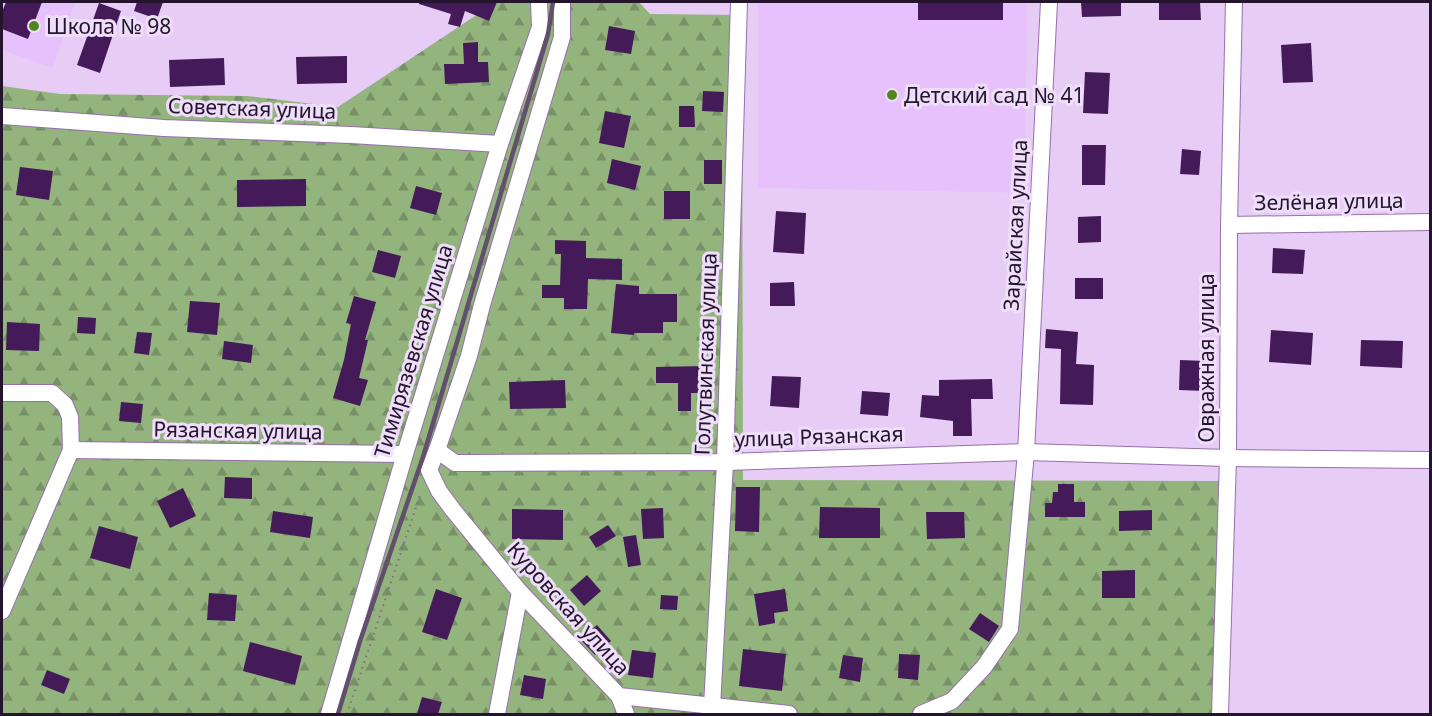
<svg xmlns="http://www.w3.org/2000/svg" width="1432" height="716" font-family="'Noto Sans',sans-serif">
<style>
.built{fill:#e7c1fc}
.forest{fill:url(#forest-firs)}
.building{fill:#441a58}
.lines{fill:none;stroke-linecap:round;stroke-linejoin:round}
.minor-casing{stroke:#976fad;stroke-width:18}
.path{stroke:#7f6b8b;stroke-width:2;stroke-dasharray:1.5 4.5;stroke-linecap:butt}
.minor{stroke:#fff;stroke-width:16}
.rail{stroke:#624f6d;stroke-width:4.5}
.poi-dot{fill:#51861e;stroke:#efdef9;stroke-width:2}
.labels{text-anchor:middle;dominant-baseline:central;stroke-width:6;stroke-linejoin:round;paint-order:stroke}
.poi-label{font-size:21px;fill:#24142d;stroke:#efdef9;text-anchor:start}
.street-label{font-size:21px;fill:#24142d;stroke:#efdef9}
</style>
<defs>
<pattern id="forest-firs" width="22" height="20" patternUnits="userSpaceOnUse" patternTransform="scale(1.5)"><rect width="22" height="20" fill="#93b47d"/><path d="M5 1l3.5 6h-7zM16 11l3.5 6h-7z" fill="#789167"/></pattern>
</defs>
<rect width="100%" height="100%" fill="#e7cdf6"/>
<g class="built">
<polygon points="2,2 75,2 53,68 2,50"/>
<polygon points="758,2 1027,2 1025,193 758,188"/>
</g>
<polygon class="forest" points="496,2 639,2 650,14 742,15 743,480 1220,481 1213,714 2,714 2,86 60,94 247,96 338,107"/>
<g class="building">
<polygon points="6,2 42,2 28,39 2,29 2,12"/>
<polygon points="137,2 163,2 157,19 134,11"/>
<polygon points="419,2 497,2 489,21 465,11 460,27 448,24 451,14 419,4"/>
<rect x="918" y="2" width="85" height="18"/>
<polygon points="1081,2 1121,2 1121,16 1082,17"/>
<polygon points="1159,2 1200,2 1201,20 1159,20"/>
<polygon points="99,3 121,11 100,73 77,65"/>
<polygon points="609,26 635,31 631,54 605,50"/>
<polygon points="478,42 478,62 488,62 489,82 445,84 444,64 464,64 463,43"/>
<polygon points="1311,43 1313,82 1283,83 1281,45"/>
<polygon points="347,56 347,83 297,84 296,57"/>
<polygon points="224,58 225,85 170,87 169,60"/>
<polygon points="1085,72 1110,73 1108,114 1083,113"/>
<polygon points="703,91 724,92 723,112 702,111"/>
<polygon points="679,106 694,106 695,127 679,127"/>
<polygon points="605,111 631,116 624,148 599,143"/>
<polygon points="1082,145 1106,145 1105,185 1082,185"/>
<polygon points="1182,149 1201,151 1199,175 1180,174"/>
<polygon points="612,159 641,166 635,190 607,183"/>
<rect x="704" y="160" width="18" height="24"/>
<polygon points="20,167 53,171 49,200 16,195"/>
<polygon points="306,179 306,206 237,207 237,180"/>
<polygon points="416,186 442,193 436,215 410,208"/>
<rect x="664" y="191" width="26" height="28"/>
<polygon points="776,211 806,213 804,254 773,252"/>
<polygon points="1101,216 1101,242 1078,243 1078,217"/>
<polygon points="555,240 586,241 586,258 622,259 622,280 588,279 587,309 564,309 564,298 542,298 542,285 560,285 561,254 555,254"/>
<polygon points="1273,248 1305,250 1303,274 1272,273"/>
<polygon points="378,250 401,256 395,278 372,272"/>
<rect x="1075" y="278" width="28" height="21"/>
<polygon points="794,282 795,306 770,306 770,283"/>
<polygon points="616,284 639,286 639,294 677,294 677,322 663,322 663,333 634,333 634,335 611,333"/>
<polygon points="354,296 376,302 365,340 368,340 359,378 368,380 360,406 333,398 344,360 351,324 346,323"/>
<polygon points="190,301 220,303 217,335 187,332"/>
<polygon points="78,317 96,318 95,334 77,333"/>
<polygon points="7,322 40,324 39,351 6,350"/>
<polygon points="1046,329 1078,332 1076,364 1094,365 1093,405 1060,404 1061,349 1045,348"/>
<polygon points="1271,330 1313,333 1311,365 1269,362"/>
<polygon points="137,332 152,333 149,355 134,353"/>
<polygon points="1361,340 1403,341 1402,368 1360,366"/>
<polygon points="224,341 253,345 251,363 222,359"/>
<polygon points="1180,360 1206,361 1205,391 1179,390"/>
<polygon points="705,366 706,393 691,393 691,411 678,411 678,383 656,383 656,367"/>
<polygon points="772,376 801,377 799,408 770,406"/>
<polygon points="992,379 993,399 971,399 972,436 953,436 953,421 920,417 922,395 939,396 939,380"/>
<polygon points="565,380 566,408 510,409 509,382"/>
<polygon points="862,391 890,393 888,416 860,414"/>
<polygon points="121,402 143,404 141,423 119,421"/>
<polygon points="225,477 252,478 252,499 224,498"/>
<polygon points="1058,484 1074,484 1074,502 1085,502 1085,517 1045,517 1045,503 1052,503 1053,492 1058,492"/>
<polygon points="736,487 760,487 759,532 735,531"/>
<polygon points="183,488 196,516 170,528 157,501"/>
<polygon points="820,507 880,508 880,538 819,538"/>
<polygon points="663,508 664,538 643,539 641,509"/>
<polygon points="512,509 563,510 563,540 512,539"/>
<polygon points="1152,510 1152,530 1119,531 1119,511"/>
<polygon points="273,511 313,517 310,538 270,532"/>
<polygon points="926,512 964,512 965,538 927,539"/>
<polygon points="608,525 616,536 596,548 589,537"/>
<polygon points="99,526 138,537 130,569 90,558"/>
<polygon points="636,535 641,565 628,567 623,537"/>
<polygon points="1135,570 1135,598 1102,598 1102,571"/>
<polygon points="587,575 601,591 584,606 570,590"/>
<polygon points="436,589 462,598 447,640 422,632"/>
<polygon points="785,589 788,611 774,613 775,623 759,626 754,594"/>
<polygon points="209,593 237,595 235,621 207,620"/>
<polygon points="661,595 678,596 677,610 660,609"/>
<polygon points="980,613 999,626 989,642 969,629"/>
<polygon points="597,625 611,641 595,655 580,639"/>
<polygon points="250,642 302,656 295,685 243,671"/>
<polygon points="743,649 786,654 782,691 739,686"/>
<polygon points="632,650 656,653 653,678 628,675"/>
<polygon points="899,654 920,655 918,680 898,678"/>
<polygon points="843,655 863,658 860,682 839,678"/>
<polygon points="47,670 70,679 64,694 41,685"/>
<polygon points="524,675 546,679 543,699 520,695"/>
<polygon points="422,697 442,702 438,714 417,714"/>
</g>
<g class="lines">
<g class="minor-casing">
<g id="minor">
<polyline points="562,2 562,37 482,305 469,356 437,450 429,470 439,491 453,510 520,592 619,696 789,714"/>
<polyline points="2,116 164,128 351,135 500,144"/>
<polyline points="1229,225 1430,222"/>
<polyline points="2,393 52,393 65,405 70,417 71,450 2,611"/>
<polyline points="71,450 405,454"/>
<polyline points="437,450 455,463 474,463 725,462 1026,452 1228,458 1430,460"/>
<polyline points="619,696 626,714"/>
<polyline points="712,707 725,462 739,2"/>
<polyline points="329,714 405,454 500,144 540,27 539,2"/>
<polyline points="497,714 520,592"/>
<polyline points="921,714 952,701 984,667 1010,629 1026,452 1049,2"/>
<polyline points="1220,714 1228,458 1229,225 1234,2"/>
</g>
</g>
<polyline class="path" points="347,714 421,492"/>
<use href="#minor" class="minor"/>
<polyline class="rail" points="338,714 360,641 423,457 548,34 553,2"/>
</g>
<g class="poi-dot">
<circle cx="34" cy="26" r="6"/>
<circle cx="892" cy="95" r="6"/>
</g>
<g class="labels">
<g class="poi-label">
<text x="46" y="26">Школа № 98</text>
<text x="904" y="95">Детский сад № 41</text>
</g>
<g class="street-label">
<text transform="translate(252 108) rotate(2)">Советская улица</text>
<text transform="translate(1329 201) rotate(-1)">Зелёная улица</text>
<text transform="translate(1015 225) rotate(-87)">Зарайская улица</text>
<text transform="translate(413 351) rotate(-73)">Тимирязевская улица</text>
<text transform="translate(705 354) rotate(-88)">Голутвинская улица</text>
<text transform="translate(1206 358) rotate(-90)">Овражная улица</text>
<text transform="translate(238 430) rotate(1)">Рязанская улица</text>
<text transform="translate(819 436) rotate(-2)">улица Рязанская</text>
<text transform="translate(569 608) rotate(48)">Куровская улица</text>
</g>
</g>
<rect width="1432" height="716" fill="none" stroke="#24142d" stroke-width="6"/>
</svg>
